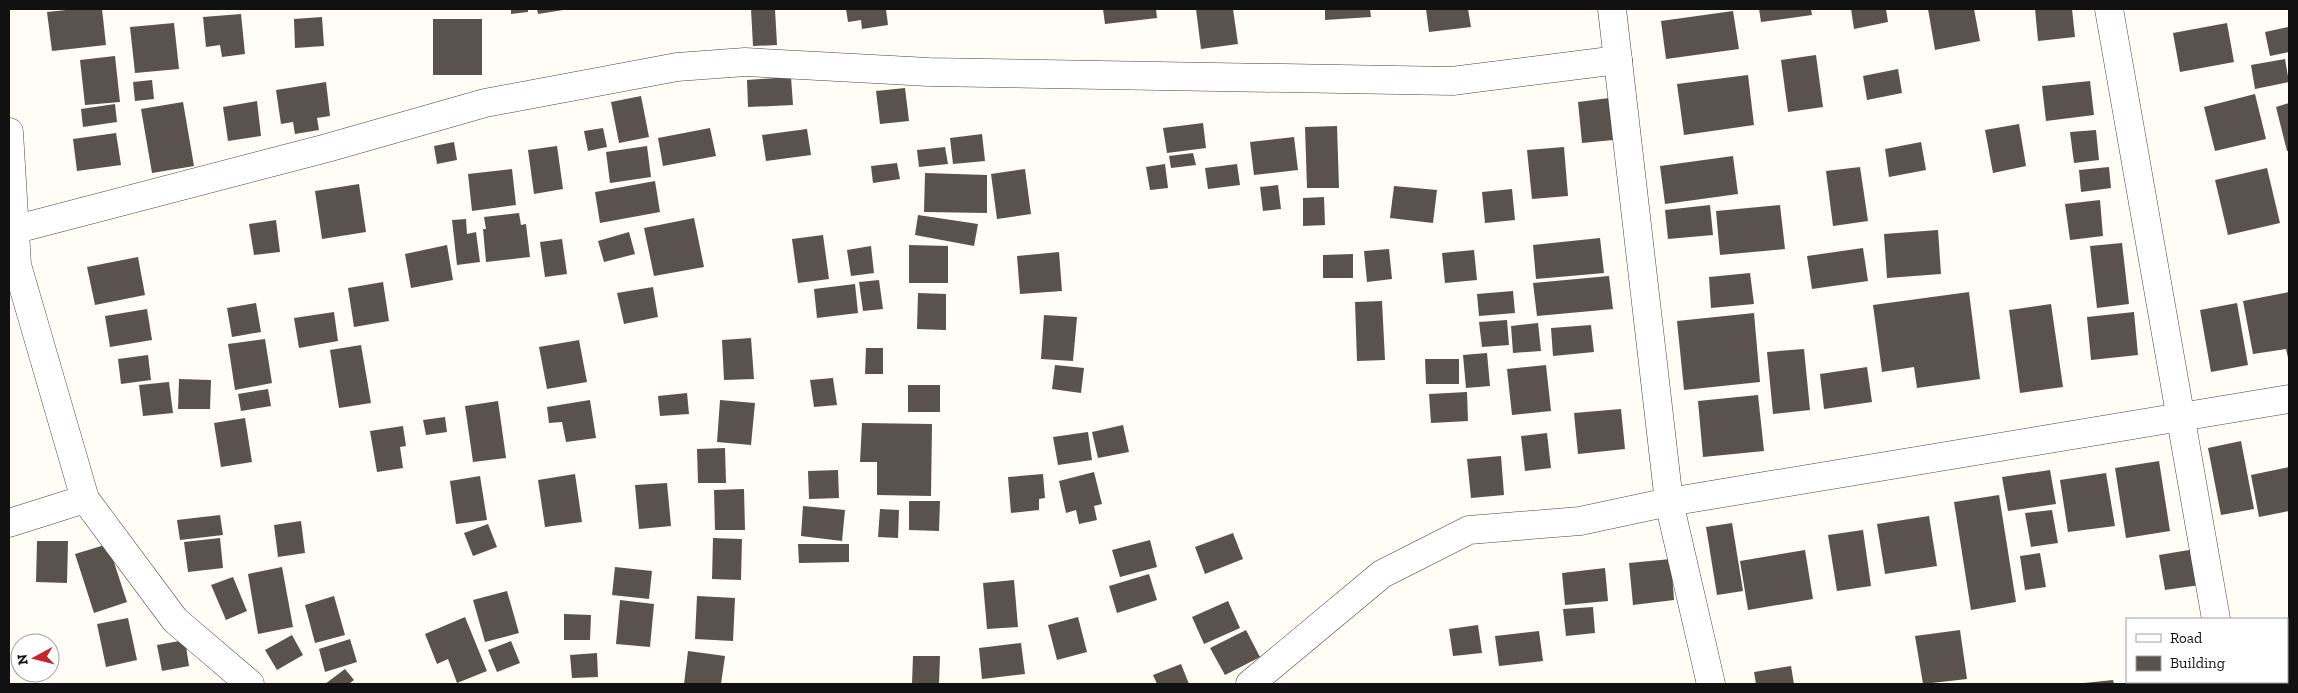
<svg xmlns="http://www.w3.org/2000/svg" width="2298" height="693" font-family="'Zilla Slab',serif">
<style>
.building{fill:#5a524d}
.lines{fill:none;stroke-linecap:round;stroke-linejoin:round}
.minor-casing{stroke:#444;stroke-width:29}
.minor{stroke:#fff;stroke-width:28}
</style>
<rect width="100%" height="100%" fill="#fffdf5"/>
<g class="building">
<polygon points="76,9 102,9 106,45 52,51 47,12"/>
<polygon points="511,9 528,9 528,12 511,14"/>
<polygon points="537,9 563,9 563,10 538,14"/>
<polygon points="751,9 775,9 777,45 753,46"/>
<polygon points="846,9 886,9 888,25 862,29 861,20 848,22"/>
<polygon points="1103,9 1156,9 1157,18 1105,24"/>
<polygon points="1196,9 1233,9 1238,44 1201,49"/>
<polygon points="1325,9 1370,9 1371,17 1325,20"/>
<polygon points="1426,9 1468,9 1471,27 1429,32"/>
<polygon points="1759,9 1811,9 1812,15 1761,22"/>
<polygon points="1851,9 1886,9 1888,22 1854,29"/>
<polygon points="1928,9 1974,9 1980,41 1935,50"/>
<polygon points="2035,9 2072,9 2075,37 2038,41"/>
<polygon points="1733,11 1739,49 1666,59 1661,21"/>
<polygon points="241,14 245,54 222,57 220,45 206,47 203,17"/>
<polygon points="322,17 324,46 295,48 294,19"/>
<rect x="433" y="19" width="49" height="56"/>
<polygon points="174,23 179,69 135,73 130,27"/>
<polygon points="2227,23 2234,62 2180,72 2173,33"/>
<polygon points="2288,27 2289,52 2270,56 2265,32"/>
<polygon points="1816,55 1823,107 1788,112 1781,60"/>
<polygon points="115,56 120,102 85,105 80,60"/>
<polygon points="2285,59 2289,82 2255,89 2251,65"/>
<polygon points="1898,69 1902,93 1867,100 1863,76"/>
<polygon points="1748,75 1754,125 1684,135 1677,84"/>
<polygon points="791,77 793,105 748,107 747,80"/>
<polygon points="152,80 154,99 135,101 133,82"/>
<polygon points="2090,81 2094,115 2046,121 2042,86"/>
<polygon points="326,82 330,116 317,118 319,130 295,134 293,122 281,124 276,90"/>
<polygon points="905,88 909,121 880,124 876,91"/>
<polygon points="2255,94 2266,139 2215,151 2204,107"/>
<polygon points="641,96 649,137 619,143 611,102"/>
<polygon points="1609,98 1613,140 1582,143 1578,102"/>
<polygon points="257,101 261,136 228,141 223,107"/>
<polygon points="183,102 194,166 152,173 141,109"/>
<polygon points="2289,103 2289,151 2287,151 2276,107"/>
<polygon points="115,104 117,122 83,127 81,109"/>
<polygon points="1203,123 1206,148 1167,153 1163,128"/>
<polygon points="2019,124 2026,166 1993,173 1985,130"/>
<polygon points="1337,126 1339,188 1307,188 1305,127"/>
<polygon points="603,128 607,147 588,151 584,131"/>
<polygon points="710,128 716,156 663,166 658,138"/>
<polygon points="807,129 811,155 766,161 762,135"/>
<polygon points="2096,130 2099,160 2074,163 2070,132"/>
<polygon points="116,133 121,165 77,171 73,139"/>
<polygon points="982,134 985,161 953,164 950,138"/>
<polygon points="1294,137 1298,170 1254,175 1250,142"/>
<polygon points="454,142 457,160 437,164 434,146"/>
<polygon points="1921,142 1926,170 1889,177 1885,149"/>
<polygon points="557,146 563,189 534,194 528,150"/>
<polygon points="647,146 651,177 610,183 606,152"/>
<polygon points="945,147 948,164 919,167 917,150"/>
<polygon points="1564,147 1568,196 1532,199 1527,150"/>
<polygon points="1193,153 1196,165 1171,168 1169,156"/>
<polygon points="1733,156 1738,194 1665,204 1660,166"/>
<polygon points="897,163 900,179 873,183 871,166"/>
<polygon points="1165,164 1168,188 1150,190 1146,167"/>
<polygon points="1237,164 1240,185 1208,189 1205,168"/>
<polygon points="1860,167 1868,221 1833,226 1826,171"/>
<polygon points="2109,167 2111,188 2081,192 2079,170"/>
<polygon points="2267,168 2280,223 2228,235 2215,180"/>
<polygon points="512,169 516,205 472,211 468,174"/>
<polygon points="1025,169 1031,214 997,219 991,174"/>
<polygon points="925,173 987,175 987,213 924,212"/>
<polygon points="655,181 660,212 600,223 595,192"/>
<polygon points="359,184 366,232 322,239 315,191"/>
<polygon points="1278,185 1281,209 1263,211 1260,187"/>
<polygon points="1394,186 1437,190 1433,223 1390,218"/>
<polygon points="1512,189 1515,220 1485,223 1482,192"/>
<polygon points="1324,197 1325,225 1303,226 1303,198"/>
<polygon points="2100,200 2103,236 2070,240 2065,204"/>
<polygon points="1710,205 1713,235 1668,239 1665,210"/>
<polygon points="1780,205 1785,249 1720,255 1716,211"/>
<polygon points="519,213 521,225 526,224 530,257 486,262 483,229 486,229 484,217"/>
<polygon points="918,215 978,224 974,246 915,235"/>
<polygon points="694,218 704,267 654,276 644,228"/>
<polygon points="466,219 467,234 476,232 480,262 457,265 452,220"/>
<polygon points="276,220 280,252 254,255 249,224"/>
<polygon points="1938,230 1941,274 1887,278 1884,234"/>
<polygon points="629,232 635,254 604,262 598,241"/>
<polygon points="823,235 829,279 798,283 792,239"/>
<polygon points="1600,238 1604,273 1536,279 1533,245"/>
<polygon points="562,239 567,274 545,277 540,242"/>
<polygon points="2122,243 2129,304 2097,308 2090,246"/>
<polygon points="447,245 453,280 411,288 405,254"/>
<polygon points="909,245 948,246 948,283 909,283"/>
<polygon points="871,246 874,273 851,276 847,250"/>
<polygon points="1863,248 1868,281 1812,289 1807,256"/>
<polygon points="1389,249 1392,279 1367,282 1364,251"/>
<polygon points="1474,250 1477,280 1445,283 1442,253"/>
<polygon points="1059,252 1062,291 1020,294 1017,256"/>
<polygon points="1353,254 1353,278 1323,278 1323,255"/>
<polygon points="138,257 145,295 95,305 87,267"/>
<polygon points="1750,273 1754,304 1711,308 1709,277"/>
<polygon points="1609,276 1613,309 1537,316 1533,283"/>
<polygon points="879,280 883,309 863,311 859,282"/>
<polygon points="383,282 389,321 354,327 348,288"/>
<polygon points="855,284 858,313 817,318 814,289"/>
<polygon points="653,287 658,317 624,324 617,293"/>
<polygon points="1513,291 1515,313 1479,316 1477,294"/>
<polygon points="1969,292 1980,379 1917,388 1914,367 1882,372 1873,305"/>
<polygon points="2289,292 2289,362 2286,349 2253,354 2243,301"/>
<polygon points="918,293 946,294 946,330 917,329"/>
<polygon points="1382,301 1385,360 1357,361 1355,302"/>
<polygon points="256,303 261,332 232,337 227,308"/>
<polygon points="2237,303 2248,365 2211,372 2200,310"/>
<polygon points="2051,304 2063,387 2020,393 2009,310"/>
<polygon points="147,309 152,340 110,347 105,316"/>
<polygon points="334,312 338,341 299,348 294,318"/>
<polygon points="2134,312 2138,355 2091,360 2087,317"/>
<polygon points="1754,313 1760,382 1684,390 1677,321"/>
<polygon points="1044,315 1077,317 1073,361 1041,359"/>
<polygon points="1507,320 1509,345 1482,347 1479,322"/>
<polygon points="1538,323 1541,351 1513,353 1511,326"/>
<polygon points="1591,325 1594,352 1553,356 1551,328"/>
<polygon points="751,338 754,379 724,380 722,340"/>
<polygon points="265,339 272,383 235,390 228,344"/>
<polygon points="579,340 587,382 547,389 539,347"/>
<polygon points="361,345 371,403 339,408 330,350"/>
<polygon points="866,348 883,348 883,374 865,374"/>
<polygon points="1804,349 1810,410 1773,414 1767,352"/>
<polygon points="1487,353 1490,386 1466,388 1463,355"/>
<polygon points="148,355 151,380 121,384 118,359"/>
<polygon points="1425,359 1459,359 1459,384 1426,384"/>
<polygon points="1055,365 1084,368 1081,393 1052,389"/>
<polygon points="1546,365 1551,411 1512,415 1507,369"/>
<polygon points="1867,367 1872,402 1824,409 1820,374"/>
<polygon points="833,378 837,405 814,407 810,380"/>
<polygon points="179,379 211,380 210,409 178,409"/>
<polygon points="169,382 173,413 143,416 139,385"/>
<rect x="908" y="385" width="32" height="27"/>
<polygon points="268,389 271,406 241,411 238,394"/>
<polygon points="1467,392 1468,421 1431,423 1429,394"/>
<polygon points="687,393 689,414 660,416 658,396"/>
<polygon points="1758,395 1764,451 1703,457 1698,401"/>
<polygon points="590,400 596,438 566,442 562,422 549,423 547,407"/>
<polygon points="720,400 755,403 751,445 717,442"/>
<polygon points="498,401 506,458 473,462 465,406"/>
<polygon points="1621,409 1625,449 1578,454 1574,413"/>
<polygon points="445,417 447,432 426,435 423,420"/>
<polygon points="245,418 252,462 221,467 214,423"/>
<polygon points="862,423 932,424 931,496 877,495 877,462 860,462"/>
<polygon points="1123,425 1129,452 1098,458 1092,432"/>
<polygon points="403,426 406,446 400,447 403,468 377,472 370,431"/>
<polygon points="1088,432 1092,460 1058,465 1053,437"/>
<polygon points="1547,433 1551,468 1525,471 1521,436"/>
<polygon points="2241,441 2254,509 2221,515 2208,448"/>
<polygon points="725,448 726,483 698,483 697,449"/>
<polygon points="1501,456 1504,495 1471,498 1467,459"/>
<polygon points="2159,461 2170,531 2126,538 2115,468"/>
<polygon points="2289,467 2289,511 2259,517 2251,475"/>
<polygon points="838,470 839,498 809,499 808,471"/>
<polygon points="2050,470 2056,504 2008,511 2002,477"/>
<polygon points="1094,472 1102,504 1094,506 1097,520 1079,524 1076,510 1066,513 1059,481"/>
<polygon points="2106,473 2115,526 2068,532 2060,480"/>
<polygon points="575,474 582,522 545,527 538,480"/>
<polygon points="1043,474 1045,498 1039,499 1039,510 1011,513 1008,477"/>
<polygon points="480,476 487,520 456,524 450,481"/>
<polygon points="667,483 671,526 639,529 635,485"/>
<polygon points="744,489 745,530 715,530 714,490"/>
<polygon points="1999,495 2016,602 1971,610 1954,502"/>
<polygon points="909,501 940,501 939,531 909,530"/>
<polygon points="803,506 845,510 842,541 801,536"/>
<polygon points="880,509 899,510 898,538 878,537"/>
<polygon points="2052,510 2058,543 2031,547 2025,513"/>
<polygon points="220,515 223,535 180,540 177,520"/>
<polygon points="1929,516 1937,566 1885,574 1877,524"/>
<polygon points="301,521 305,553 278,557 274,525"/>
<polygon points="1732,523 1743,591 1717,595 1706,527"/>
<polygon points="488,524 497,547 473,556 464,533"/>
<polygon points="1863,530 1871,586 1837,591 1828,535"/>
<polygon points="1233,533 1243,559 1205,574 1195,547"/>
<polygon points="220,538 223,568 188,572 184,542"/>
<polygon points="713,538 742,539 741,580 712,579"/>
<polygon points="1150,540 1157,567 1120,577 1112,550"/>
<polygon points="37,541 68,541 67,583 36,582"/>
<polygon points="108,544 127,602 94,613 75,554"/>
<polygon points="798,544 849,544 849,562 799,563"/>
<polygon points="2195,549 2200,585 2165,590 2159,555"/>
<polygon points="1805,550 1813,599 1748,610 1740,561"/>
<polygon points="2040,553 2046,587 2025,590 2020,556"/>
<polygon points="1671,559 1674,600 1633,605 1629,563"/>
<polygon points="282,567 293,627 258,634 248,574"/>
<polygon points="615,567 652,571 649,599 612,595"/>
<polygon points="1605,568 1608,601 1565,605 1562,573"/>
<polygon points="1149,574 1157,600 1117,613 1109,586"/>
<polygon points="233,577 247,611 226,620 211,585"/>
<polygon points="1014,580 1018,627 987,629 983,583"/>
<polygon points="507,591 519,633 485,642 473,600"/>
<polygon points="334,596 345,635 315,643 305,605"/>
<polygon points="697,596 735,598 733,641 695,639"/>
<polygon points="620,600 654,604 650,647 616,644"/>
<polygon points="1228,601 1240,628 1204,644 1192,617"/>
<polygon points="1593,607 1595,633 1566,636 1563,609"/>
<polygon points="564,614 591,615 590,640 564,640"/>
<polygon points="465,617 487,671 457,683 448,659 437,664 425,634"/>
<polygon points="1078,617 1087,652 1057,660 1048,625"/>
<polygon points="128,618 137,660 106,667 97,624"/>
<polygon points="1478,625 1482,653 1453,656 1449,629"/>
<polygon points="1246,630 1260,657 1225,675 1210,648"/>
<polygon points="1960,630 1967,679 1923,684 1915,636"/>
<polygon points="1539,631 1543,661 1499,666 1495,636"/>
<polygon points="292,635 303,655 277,670 265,650"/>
<polygon points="350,639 357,662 325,672 319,649"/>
<polygon points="185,640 189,666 162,671 157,645"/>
<polygon points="511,641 520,663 497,672 488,650"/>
<polygon points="1021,643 1025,674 982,679 979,648"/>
<polygon points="688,651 725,656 721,684 684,684"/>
<polygon points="597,653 598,677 572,678 570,655"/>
<polygon points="913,656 940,656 939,684 912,684"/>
<polygon points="1181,664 1189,684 1157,684 1153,675"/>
<polygon points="1791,666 1794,684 1756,684 1754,672"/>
<polygon points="345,669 354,680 349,684 325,684"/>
<polygon points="2113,680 2114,684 2084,684 2084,683"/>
</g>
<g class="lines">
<g class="minor-casing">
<g id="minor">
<polyline points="1612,9 1669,502 1711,684"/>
<polyline points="2109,9 2216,619"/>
<polyline points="9,132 17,265 85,499 175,620 250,684"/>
<polyline points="9,231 327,148 485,103 677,67 745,62 929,72 1452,81 1618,60"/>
<polyline points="9,523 85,499"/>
<polyline points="2227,682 2227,684"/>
<polyline points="1250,684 1382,574 1469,530 1580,521 1669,502 2289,399"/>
</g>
</g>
<use href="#minor" class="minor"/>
</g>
<rect width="2298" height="693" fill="none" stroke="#111111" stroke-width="20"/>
<rect x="2126" y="618" width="162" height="65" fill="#ffffff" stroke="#a0a0a0"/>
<rect x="2136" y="634" width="25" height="8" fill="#ffffff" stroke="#a0a0a0"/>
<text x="2170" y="643" font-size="15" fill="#111111">Road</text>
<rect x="2136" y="656" width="25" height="15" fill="#5a524d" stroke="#a0a0a0"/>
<text x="2170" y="668" font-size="15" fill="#111111">Building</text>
<g transform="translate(35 658) rotate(263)"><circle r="24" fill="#ffffff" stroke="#a0a0a0"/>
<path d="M0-4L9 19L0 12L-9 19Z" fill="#c4262e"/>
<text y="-8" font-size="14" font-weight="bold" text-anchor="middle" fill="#111111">N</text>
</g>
</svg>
